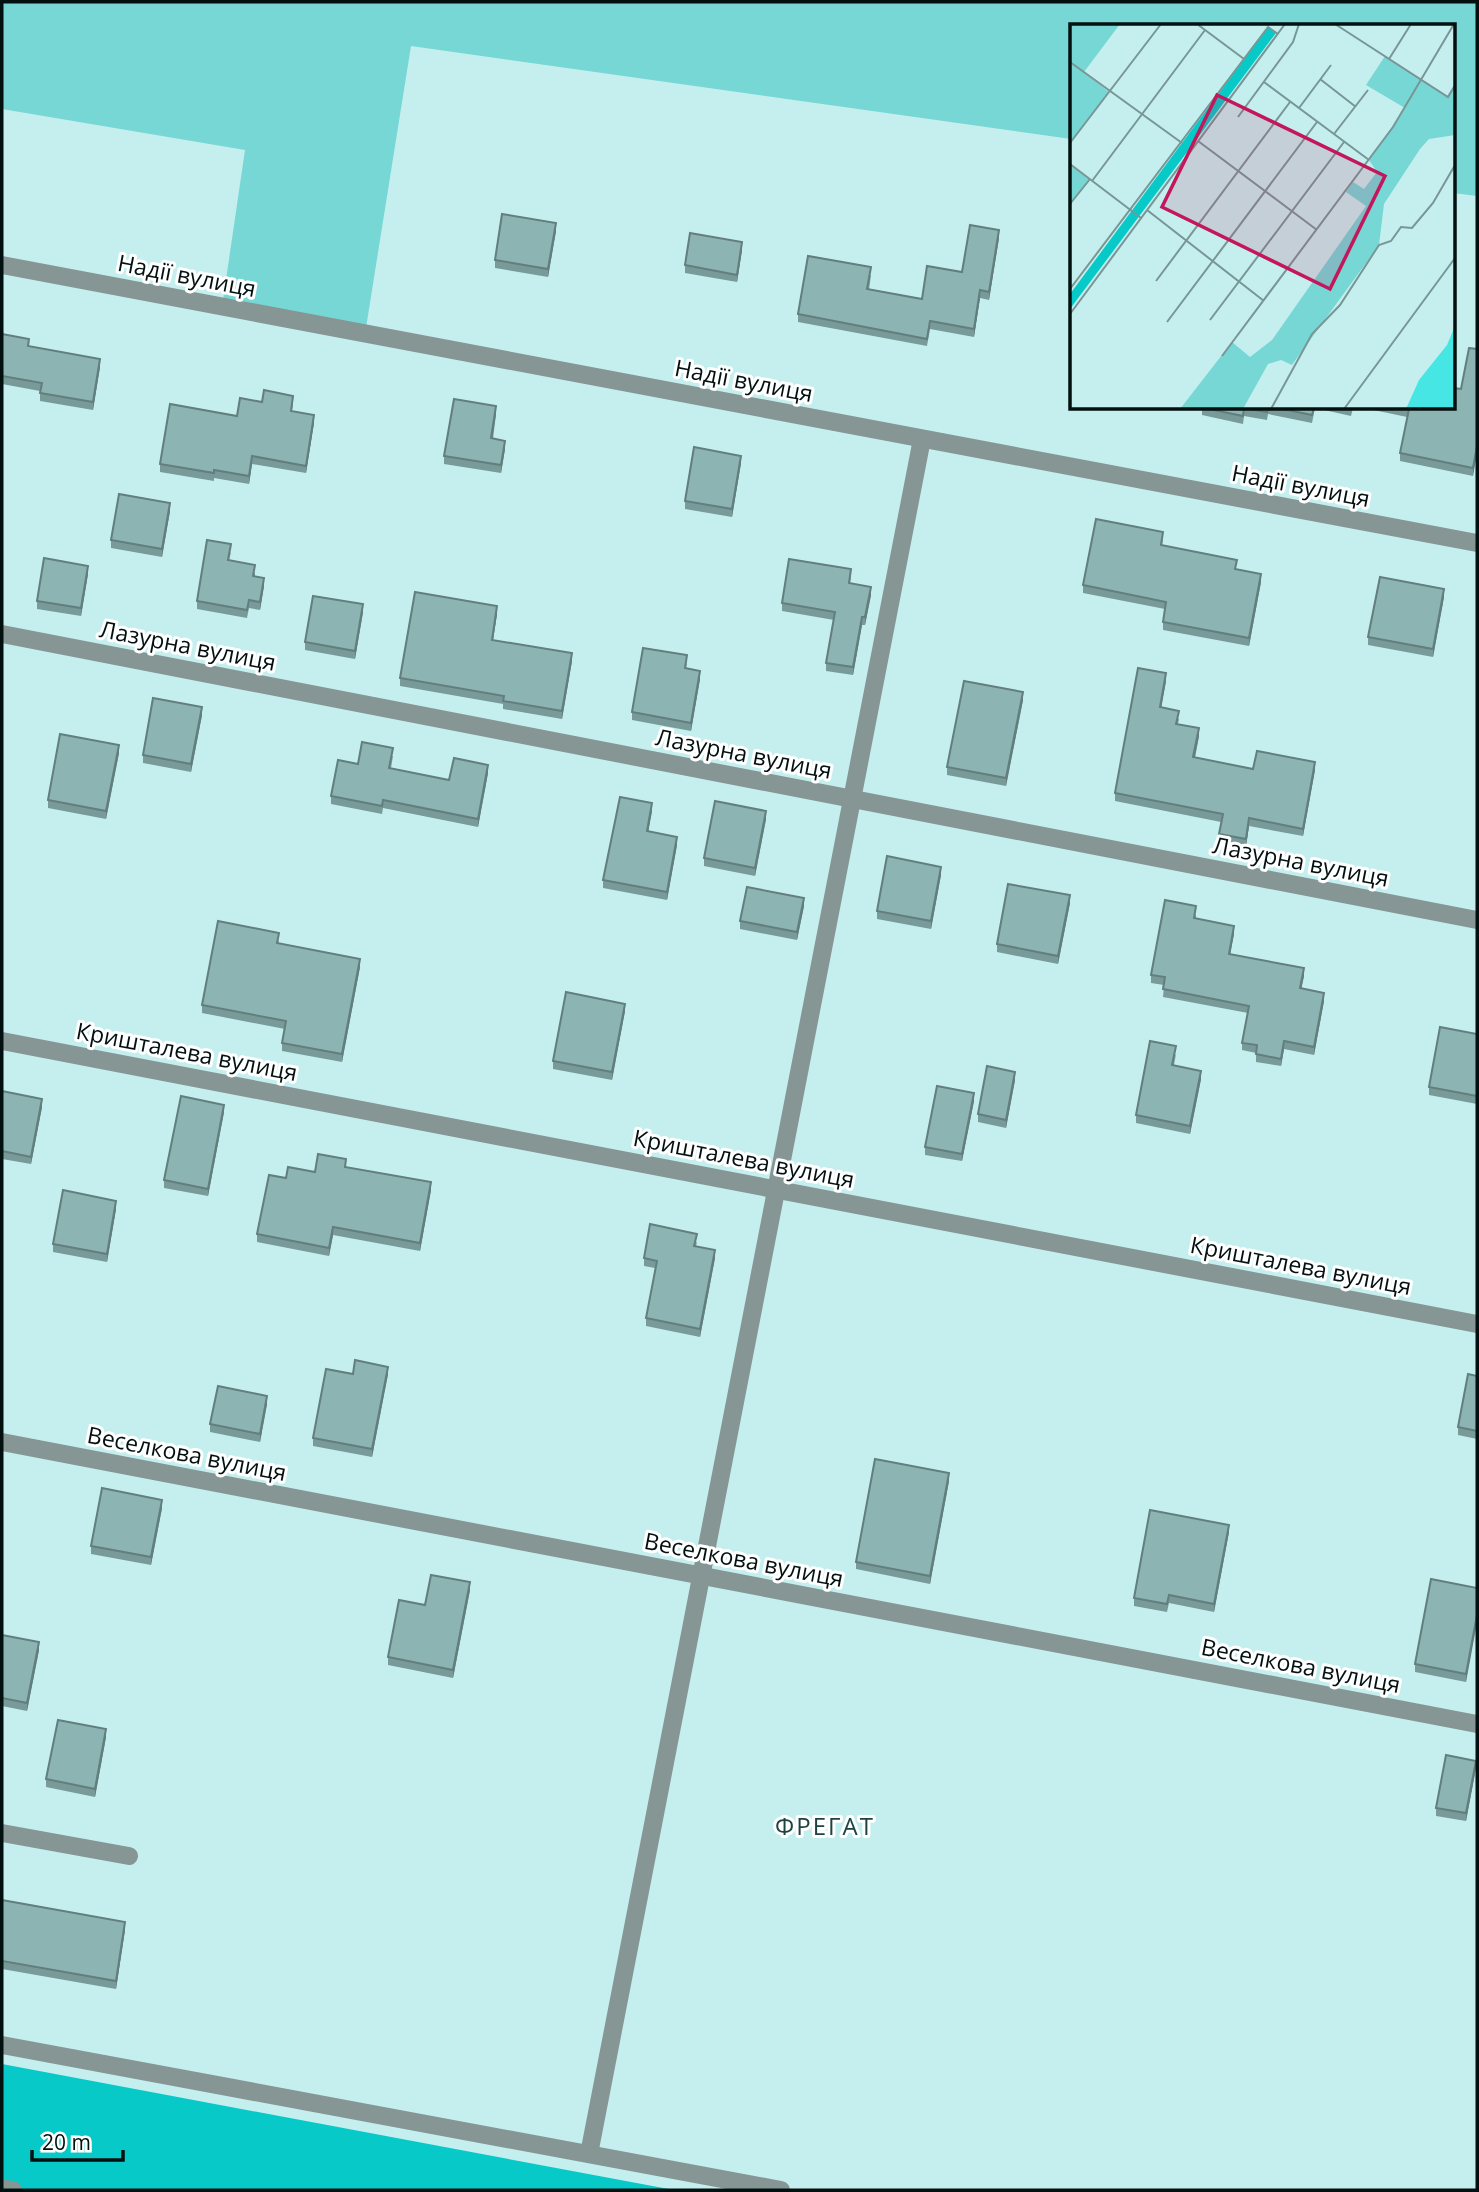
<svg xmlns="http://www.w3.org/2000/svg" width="1479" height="2192" font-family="'Open Sans',sans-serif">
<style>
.green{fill:#76d7d5}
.forest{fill:#07cac8}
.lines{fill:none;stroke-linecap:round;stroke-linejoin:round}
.minor{stroke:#859695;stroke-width:18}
.tertiary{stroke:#859695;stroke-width:18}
.wall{fill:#789b9a}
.shaded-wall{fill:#627e7d}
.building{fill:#8cb4b3;stroke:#627e7d;stroke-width:2}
.labels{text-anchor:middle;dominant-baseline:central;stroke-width:6;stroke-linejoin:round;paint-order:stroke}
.street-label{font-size:23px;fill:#031010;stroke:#fff}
.neighbourhood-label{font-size:24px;letter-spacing:2px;fill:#1d4343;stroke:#fff}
.inset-road{fill:none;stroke:#779695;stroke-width:2}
.view{fill:#c2185b;fill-opacity:0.15;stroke:#c2185b;stroke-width:3.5}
.inset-edge{fill:none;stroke:#031010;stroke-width:3.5}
</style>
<rect width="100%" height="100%" fill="#c5efee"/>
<polygon class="green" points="2,2 1477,2 1477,196 1453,193 1453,26 1071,26 1071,139 411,46 365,334 222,307 245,150 2,109"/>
<polygon class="forest" points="2,2064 674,2190 13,2190 2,2188"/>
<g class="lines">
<g class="minor">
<polyline points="2,265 1477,543"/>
<polyline points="2,634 1477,920"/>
<polyline points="2,1041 1477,1324"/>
<polyline points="2,1442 1477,1724"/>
<polyline points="2,1833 129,1856"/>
<polyline points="589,2154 922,439"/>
<polyline points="2,2188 13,2190"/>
</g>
<polyline class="tertiary" points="2,2045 781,2190"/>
</g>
<g class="wall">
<polygon points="556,231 548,277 495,268 495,260"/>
<polygon points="999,238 989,300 980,298 974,337 930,329 927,346 798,322 798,314 871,275 869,290 922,299 962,272"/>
<polygon points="742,250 737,282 685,273 685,265"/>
<polygon points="2,334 29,346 100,367 93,410 40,401 40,391 2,384"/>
<polygon points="1477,349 1473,476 1400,461 1400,453 1407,417 1364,408 1453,408"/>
<polygon points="262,402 293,404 292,411 314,423 306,473 252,464 249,484 214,478 214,481 160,472 160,464 237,416"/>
<polygon points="1202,408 1353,408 1351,416 1315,408 1312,423 1268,414 1267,420 1244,416 1243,424 1202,415"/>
<polygon points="496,414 493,439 505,449 501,473 444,464 444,456"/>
<polygon points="741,463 732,517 685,509 685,501"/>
<polygon points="170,511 162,557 111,548 111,540"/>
<polygon points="1163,540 1162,545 1236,569 1261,582 1249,646 1163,630 1163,622 1165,609 1083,593 1083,585"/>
<polygon points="231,552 229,560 255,573 255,576 264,586 260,610 249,608 247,618 197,609 197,601"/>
<polygon points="88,574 81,616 37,609 37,601"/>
<polygon points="851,577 850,583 871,595 865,625 862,625 853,675 826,671 826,663 834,620 782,611 782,603"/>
<polygon points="1444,597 1433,657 1368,645 1368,637"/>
<polygon points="363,612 355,659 305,650 305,642"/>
<polygon points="497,614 493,640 572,661 562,719 503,709 503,704 400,686 400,678"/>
<polygon points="687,663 686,668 700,679 691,731 632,720 632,712"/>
<polygon points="1166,681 1161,707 1179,719 1178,724 1199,736 1195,758 1253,769 1315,770 1303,836 1249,826 1246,846 1219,842 1219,834 1221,822 1115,801 1115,793"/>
<polygon points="1023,700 1006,786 947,775 947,767"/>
<polygon points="202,715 191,772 143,763 143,755"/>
<polygon points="119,753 106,819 48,808 48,800"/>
<polygon points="393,756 391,768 449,780 488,773 478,827 383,808 382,814 331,804 331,796 358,764"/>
<polygon points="652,811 648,831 677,845 667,900 603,888 603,880"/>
<polygon points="766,819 755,876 704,866 704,858"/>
<polygon points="941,875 931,929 877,919 877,911"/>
<polygon points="1070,903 1058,964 997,952 997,944"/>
<polygon points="804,906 797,940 740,929 740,921"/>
<polygon points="1196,914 1196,918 1234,934 1230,954 1304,976 1301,988 1324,1001 1314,1055 1284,1049 1281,1066 1256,1062 1256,1053 1242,1050 1242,1043 1248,1013 1163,997 1164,985 1151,983 1151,975"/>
<polygon points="279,940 278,944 360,967 342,1062 282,1051 282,1043 285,1029 202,1013 202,1005"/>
<polygon points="625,1011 612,1080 553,1069 553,1061"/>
<polygon points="1477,1034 1477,1104 1429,1095 1429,1087"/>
<polygon points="1176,1054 1174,1065 1201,1079 1190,1134 1136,1123 1136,1115"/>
<polygon points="1015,1080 1006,1128 978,1122 978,1114"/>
<polygon points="2,1091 42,1107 31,1164 2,1159"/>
<polygon points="974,1101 962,1161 925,1155 925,1147"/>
<polygon points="224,1112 208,1196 164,1188 164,1180"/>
<polygon points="346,1167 431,1190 420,1251 333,1235 329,1256 257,1242 257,1234 286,1178 315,1172"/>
<polygon points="116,1209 107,1262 53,1252 53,1244"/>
<polygon points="697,1242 696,1246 715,1258 700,1337 646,1326 646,1318 655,1268 644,1266 644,1258"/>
<polygon points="353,1374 388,1374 372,1457 313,1446 313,1438"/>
<polygon points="1477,1376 1477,1439 1458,1435 1458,1427"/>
<polygon points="267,1404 260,1442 210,1432 210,1424"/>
<polygon points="949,1481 930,1584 856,1569 856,1562"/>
<polygon points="162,1508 151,1565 91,1554 91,1546"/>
<polygon points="1229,1532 1214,1612 1169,1603 1167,1612 1134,1606 1134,1598"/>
<polygon points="1477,1588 1466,1682 1415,1672 1415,1664"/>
<polygon points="470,1590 453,1678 388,1665 388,1657 425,1605"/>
<polygon points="2,1635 39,1650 27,1711 2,1706"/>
<polygon points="106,1737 95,1797 46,1787 46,1779"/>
<polygon points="1476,1768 1466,1821 1436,1816 1436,1808"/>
<polygon points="2,1900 125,1930 116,1989 2,1969"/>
</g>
<g class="shaded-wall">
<polygon points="556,223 556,231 548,277 548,269"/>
<polygon points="999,230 999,238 989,300 989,292"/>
<polygon points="742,242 742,250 737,282 737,275"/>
<polygon points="980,290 980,298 974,337 974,329"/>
<polygon points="100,359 100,367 93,410 93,402"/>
<polygon points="496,406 496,414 491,446 491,438"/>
<polygon points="314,415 314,423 306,473 306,466"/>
<polygon points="505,441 505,449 501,473 501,465"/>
<polygon points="1477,446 1477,454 1473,476 1473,468"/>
<polygon points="252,456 252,464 249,484 249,476"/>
<polygon points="741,456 741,463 732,517 732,509"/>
<polygon points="170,503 170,511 162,557 162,549"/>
<polygon points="88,566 88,574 81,616 81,608"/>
<polygon points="1261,574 1261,582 1249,646 1249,638"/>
<polygon points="264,578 264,586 260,610 260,602"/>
<polygon points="871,587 871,595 865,625 865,617"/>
<polygon points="1444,589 1444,597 1433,657 1433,649"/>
<polygon points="363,604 363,612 355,659 355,651"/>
<polygon points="497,606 497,614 492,647 492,640"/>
<polygon points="862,617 862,625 853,675 853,667"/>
<polygon points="572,653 572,661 562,719 562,711"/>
<polygon points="700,671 700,679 691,731 691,723"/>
<polygon points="1166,673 1166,681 1160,715 1160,707"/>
<polygon points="1023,692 1023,700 1006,786 1006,778"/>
<polygon points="202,707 202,715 191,772 191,764"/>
<polygon points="1199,728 1199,736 1193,765 1193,757"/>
<polygon points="119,745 119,753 106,819 106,811"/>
<polygon points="1315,762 1315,770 1303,836 1303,829"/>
<polygon points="488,765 488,773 478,827 478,819"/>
<polygon points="652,803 652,811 647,839 647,831"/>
<polygon points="766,811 766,819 755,876 755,868"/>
<polygon points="1249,818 1249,826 1246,846 1246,839"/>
<polygon points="677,837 677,845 667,900 667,892"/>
<polygon points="941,867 941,875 931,929 931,921"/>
<polygon points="1070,895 1070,903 1058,964 1058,956"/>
<polygon points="804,898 804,906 797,940 797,932"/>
<polygon points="1234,926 1234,934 1229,961 1229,954"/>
<polygon points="360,959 360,967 342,1062 342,1054"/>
<polygon points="1304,968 1304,976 1300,996 1300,988"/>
<polygon points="1324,993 1324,1001 1314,1055 1314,1047"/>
<polygon points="625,1004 625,1011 612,1080 612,1072"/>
<polygon points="1284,1041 1284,1049 1281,1066 1281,1059"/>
<polygon points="1201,1071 1201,1079 1190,1134 1190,1126"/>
<polygon points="1015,1072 1015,1080 1006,1128 1006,1120"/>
<polygon points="974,1093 974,1101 962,1161 962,1154"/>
<polygon points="42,1099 42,1107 31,1164 31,1157"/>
<polygon points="224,1105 224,1112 208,1196 208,1189"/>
<polygon points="431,1182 431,1190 420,1251 420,1243"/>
<polygon points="116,1201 116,1209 107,1262 107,1254"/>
<polygon points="333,1227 333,1235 329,1256 329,1248"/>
<polygon points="715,1250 715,1258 700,1337 700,1329"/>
<polygon points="388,1367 388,1374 372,1457 372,1449"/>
<polygon points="267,1396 267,1404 260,1442 260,1434"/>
<polygon points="949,1473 949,1481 930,1584 930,1576"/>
<polygon points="162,1500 162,1508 151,1565 151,1557"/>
<polygon points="1229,1525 1229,1532 1214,1612 1214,1604"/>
<polygon points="470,1582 470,1590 453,1678 453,1670"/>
<polygon points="1477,1615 1477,1623 1466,1682 1466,1674"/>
<polygon points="39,1642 39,1650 27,1711 27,1703"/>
<polygon points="106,1729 106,1737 95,1797 95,1789"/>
<polygon points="1476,1761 1476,1768 1466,1821 1466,1813"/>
<polygon points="125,1922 125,1930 116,1989 116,1981"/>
</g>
<g class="building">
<polygon points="502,214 556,223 548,269 495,260"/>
<polygon points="970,225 999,230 989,292 980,290 974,329 930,321 927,339 798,314 808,256 871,267 867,289 922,299 927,266 962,272"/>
<polygon points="690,233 742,242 737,275 685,265"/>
<polygon points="2,334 29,339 28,346 100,359 93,402 40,393 42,383 2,376"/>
<polygon points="1469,348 1477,349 1477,446 1473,468 1400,453 1409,409 1401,408 1453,408 1453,388 1461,389"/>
<polygon points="264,390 293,396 291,411 314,415 306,466 252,456 249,476 214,470 214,473 160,464 170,404 237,416 240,398 262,402"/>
<polygon points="454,399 496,406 491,438 505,441 501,465 444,456"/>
<polygon points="1204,408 1268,408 1267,412 1244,408 1243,416"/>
<polygon points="1278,408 1314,408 1312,415"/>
<polygon points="694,447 741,456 732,509 685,501"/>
<polygon points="119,494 170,503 162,549 111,540"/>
<polygon points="1096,519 1163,532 1161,545 1237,560 1235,569 1261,574 1249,638 1163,622 1166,602 1083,585"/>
<polygon points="207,540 231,544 228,560 255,565 253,576 264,578 260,602 249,600 247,610 197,601"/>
<polygon points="44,558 88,566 81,608 37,601"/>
<polygon points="789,559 851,569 849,583 871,587 865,617 862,617 853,667 826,663 835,612 782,603"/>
<polygon points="1380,577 1444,589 1433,649 1368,637"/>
<polygon points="415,592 497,606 492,640 572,653 562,711 503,701 504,696 400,678"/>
<polygon points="313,596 363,604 355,651 305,642"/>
<polygon points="643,648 687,655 685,668 700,671 691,723 632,712"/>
<polygon points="1138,668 1166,673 1160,707 1179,711 1176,724 1199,728 1193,757 1253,769 1257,751 1315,762 1303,829 1249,818 1246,839 1219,834 1223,814 1115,793"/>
<polygon points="964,681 1023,692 1006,778 947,767"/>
<polygon points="153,698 202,707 191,764 143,755"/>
<polygon points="60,734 119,745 106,811 48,800"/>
<polygon points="362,742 393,748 389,768 449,780 454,758 488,765 478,819 383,800 382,806 331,796 338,760 358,764"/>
<polygon points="620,797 652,803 647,831 677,837 667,892 603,880"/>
<polygon points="715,801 766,811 755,868 704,858"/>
<polygon points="887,856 941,867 931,921 877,911"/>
<polygon points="1008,884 1070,895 1058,956 997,944"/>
<polygon points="747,887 804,898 797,932 740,921"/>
<polygon points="1165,900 1196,906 1194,918 1234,926 1229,954 1304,968 1300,988 1324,993 1314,1047 1284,1041 1281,1059 1256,1054 1257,1045 1242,1043 1249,1006 1163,989 1165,977 1151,975"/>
<polygon points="218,921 279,933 277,943 360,959 342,1054 282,1043 286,1021 202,1005"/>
<polygon points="566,992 625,1004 612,1072 553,1061"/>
<polygon points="1440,1027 1477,1034 1477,1096 1429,1087"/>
<polygon points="1150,1041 1176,1046 1172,1065 1201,1071 1190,1126 1136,1115"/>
<polygon points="987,1066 1015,1072 1006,1120 978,1114"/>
<polygon points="937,1086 974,1093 962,1154 925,1147"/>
<polygon points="2,1091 42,1099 31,1157 2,1151"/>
<polygon points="181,1096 224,1105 208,1189 164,1180"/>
<polygon points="318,1154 346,1159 345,1167 431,1182 420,1243 333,1227 329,1248 257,1234 269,1175 286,1178 288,1167 315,1172"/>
<polygon points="63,1190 116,1201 107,1254 53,1244"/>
<polygon points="650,1224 697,1234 694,1246 715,1250 700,1329 646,1318 657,1261 644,1258"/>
<polygon points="355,1360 388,1367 372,1449 313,1438 326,1369 353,1374"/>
<polygon points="1468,1374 1477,1376 1477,1431 1458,1427"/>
<polygon points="218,1386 267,1396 260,1434 210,1424"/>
<polygon points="875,1459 949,1473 930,1576 856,1562"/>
<polygon points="102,1488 162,1500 151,1557 91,1546"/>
<polygon points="1150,1510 1229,1525 1214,1604 1169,1595 1167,1604 1134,1598"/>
<polygon points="431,1575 470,1582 453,1670 388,1657 399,1600 425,1605"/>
<polygon points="1431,1579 1477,1588 1477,1615 1466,1674 1415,1664"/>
<polygon points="2,1635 39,1642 27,1703 2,1698"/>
<polygon points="58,1720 106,1729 95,1789 46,1779"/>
<polygon points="1446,1755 1476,1761 1466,1813 1436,1808"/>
<polygon points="2,1900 125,1922 116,1981 2,1961"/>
</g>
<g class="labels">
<g class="street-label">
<text transform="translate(187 275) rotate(11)">Надії вулиця</text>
<text transform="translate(744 380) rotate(11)">Надії вулиця</text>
<text transform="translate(1301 485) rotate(11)">Надії вулиця</text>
<text transform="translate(188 645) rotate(11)">Лазурна вулиця</text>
<text transform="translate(744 753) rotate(11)">Лазурна вулиця</text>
<text transform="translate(1301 861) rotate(11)">Лазурна вулиця</text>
<text transform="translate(187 1051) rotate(11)">Кришталева вулиця</text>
<text transform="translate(744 1158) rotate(11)">Кришталева вулиця</text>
<text transform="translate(1301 1265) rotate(11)">Кришталева вулиця</text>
<text transform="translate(187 1453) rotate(11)">Веселкова вулиця</text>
<text transform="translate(744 1559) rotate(11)">Веселкова вулиця</text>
<text transform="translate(1301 1665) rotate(11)">Веселкова вулиця</text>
</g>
<g class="neighbourhood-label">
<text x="825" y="1825">ФРЕГАТ</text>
</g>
</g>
<g transform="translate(1070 24)">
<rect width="385" height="385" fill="#c5efee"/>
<path d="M0 0H50L14 48 39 68 0 119ZM315 32 377 72 385 61V111L359 115 350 125 314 180 309 221 222 341 211 336 198 340 173 385H110L162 318 180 333 202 316 296 182 276 168 283 158 294 165 307 148 299 136 335 84 296 61ZM0 140 20 155 0 180Z" fill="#76d7d5"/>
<path d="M198 3 206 9 0 285V270Z" fill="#07cac8"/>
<path d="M385 302V385H336L349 356 377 321Z" fill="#45e6e4"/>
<path class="inset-road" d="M127 0 174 35M265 0 378 73 385 61M319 35 341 0M0 38 112 119M250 55 286 83M194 58 299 136M229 84 261 41M168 93 223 18 229 0M264 110 298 66M128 117 247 206M0 119 91 0M0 140 71 194M22 157 135 6M0 180 20 155M77 186 194 277M86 257 220 78M0 265 198 3 208 10M0 290 215 0M140 296 274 118M97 298 247 98M152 332 323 103 384 0M201 385 242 310 270 281 309 221 321 217 331 203 342 204 363 179 385 141M274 385 385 234"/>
<path class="view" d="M147 71 315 152 260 265 92 183Z"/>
<rect width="385" height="385" class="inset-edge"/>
</g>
<rect width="1479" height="2192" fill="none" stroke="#031010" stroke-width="7"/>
<path d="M32 2150v10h91v-10" fill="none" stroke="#031010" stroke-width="3.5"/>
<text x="42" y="2150" font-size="21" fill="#031010" stroke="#ffffff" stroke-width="5" paint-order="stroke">20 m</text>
</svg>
